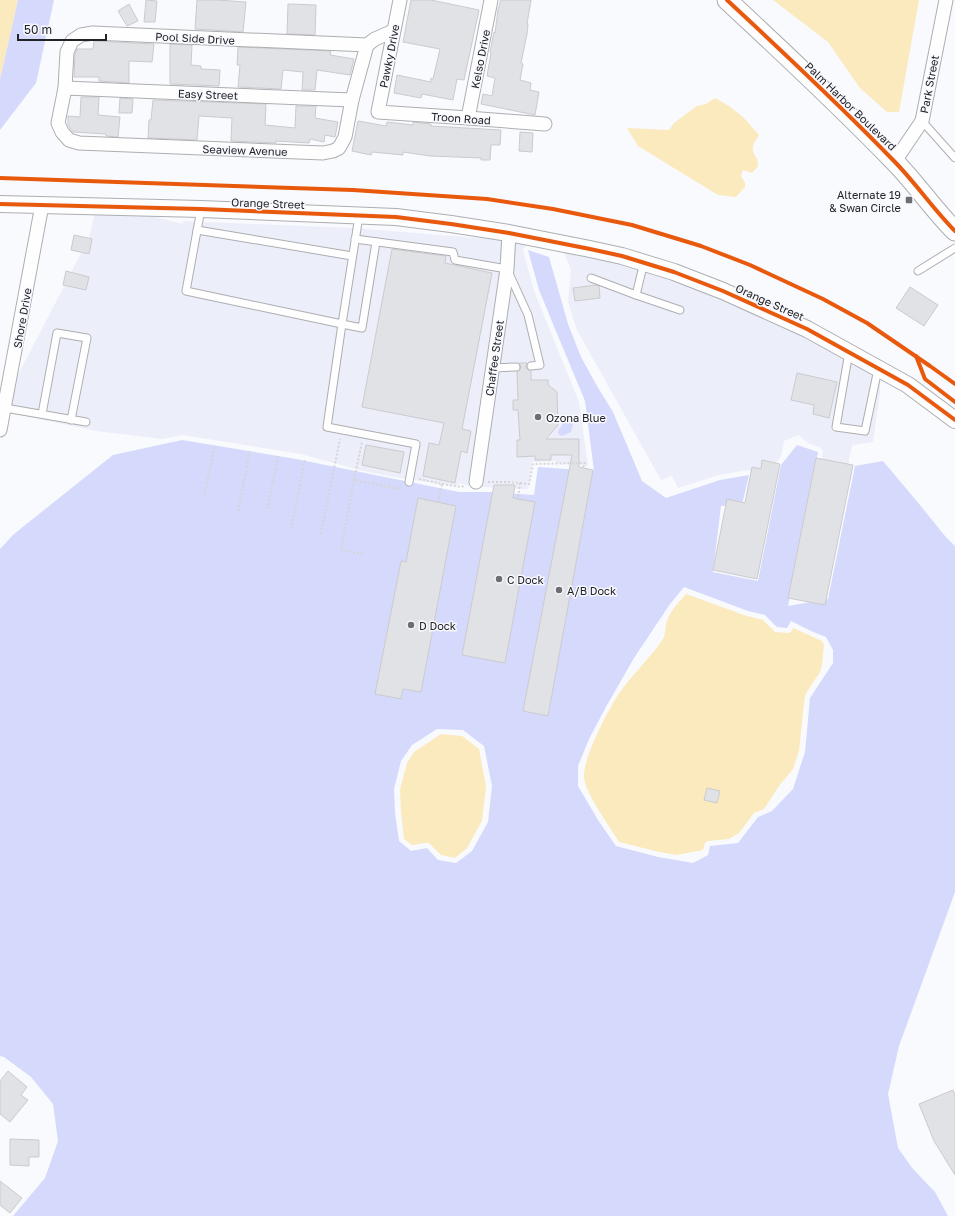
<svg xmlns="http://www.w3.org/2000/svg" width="955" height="1216" font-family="'Golos Text',sans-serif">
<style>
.built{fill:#eceef9}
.green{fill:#fbeabe}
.water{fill:#d5d9fb;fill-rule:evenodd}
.building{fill:#e1e2e5;stroke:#cbcbcf}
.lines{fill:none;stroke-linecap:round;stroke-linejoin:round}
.service-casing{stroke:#adaeb1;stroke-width:9}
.minor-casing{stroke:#adaeb1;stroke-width:15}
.tertiary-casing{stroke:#adaeb1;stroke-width:18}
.secondary-casing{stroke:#adaeb1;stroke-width:21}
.path{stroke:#d5d5d6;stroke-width:2;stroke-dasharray:2 2;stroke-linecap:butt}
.service{stroke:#fefeff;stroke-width:7}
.minor{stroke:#fefeff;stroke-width:13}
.tertiary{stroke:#fefeff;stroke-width:16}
.secondary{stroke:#fefeff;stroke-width:19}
.cycleway-casing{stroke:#f8f9ff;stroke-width:6}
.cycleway{stroke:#e8590c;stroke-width:4}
.poi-dot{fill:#6d6e72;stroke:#f8f9ff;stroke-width:1.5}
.labels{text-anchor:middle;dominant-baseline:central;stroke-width:3;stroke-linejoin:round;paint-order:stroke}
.street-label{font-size:11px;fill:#222326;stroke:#f8f9ff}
.poi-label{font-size:11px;fill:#222326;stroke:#f8f9ff;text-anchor:start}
</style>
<rect width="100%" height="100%" fill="#f9fafe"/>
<g class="built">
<polygon points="95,213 145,214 182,224 183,221 354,228 502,240 501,268 469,486 458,483 457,486 393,477 359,470 301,454 183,435 162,439 96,431 10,413 18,375 89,238"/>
<polygon points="515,241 531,246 525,246 523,250 534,291 579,402 588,466 556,463 556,461 532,462 528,489 482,487 514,270"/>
<polygon points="563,250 588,255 672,278 804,334 880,376 880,393 873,442 852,445 823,594 796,593 823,451 822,449 819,447 808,443 799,435 784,441 781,456 746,509 751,471 748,470 719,475 678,488 672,476 661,480 577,330 568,302 571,270"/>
</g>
<g class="green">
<polygon points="0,0 18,0 0,79"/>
<polygon points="773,0 919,0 899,112 887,112 860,88 828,42"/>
<path d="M715 98 729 106 743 117 759 135C756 140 752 145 753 151 755 158 758 156 758 166L752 173 743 170 741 176 745 183V187L736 197 718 195 638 146 627 128 669 130 674 123 686 114 697 106 706 104Z"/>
<path d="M686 594 747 616 763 620 775 632 788 633 791 632 793 628 822 641 824 645 822 665 820 672 805 695 799 751 793 769 779 786 764 809 754 813 739 833 729 839 708 841 705 843 703 850 677 855 659 852 619 842C610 827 586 794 584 778 582 758 613 699 626 684 638 669 652 655 663 639 666 633 665 624 668 618 672 609 680 601 686 594Z"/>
<polygon points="441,734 462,736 479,749 486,786 482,821 467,848 455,858 441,855 429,843 425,843 412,845 404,839 401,812 400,789 407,763 414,752"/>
</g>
<g class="water">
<polygon points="18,0 54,0 36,83 0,130 0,79"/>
<path d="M528 250 549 257 568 324 581 357 597 386 613 412 642 481 666 498 720 480 749 475 742 505 721 506 713 572 758 581 781 465 797 445 818 452 788 606 828 599 855 466 883 461 920 505 945 536 955 546V892L899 1046 888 1094 898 1148 913 1169 935 1192 948 1216H13L45 1178 58 1141 53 1104 31 1077 4 1057 0 1056V549L14 534 113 455 182 440 296 459 459 492H488L534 495 538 467 594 471 585 401 539 290ZM684 587 748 611 765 615 777 627 787 628 791 621 811 631 826 637 833 650V663L810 698 805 752 793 789 772 811 758 817 738 843 710 846 708 855 693 863 658 857 616 846 598 820 578 786V766L589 739 607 705 634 658 670 604ZM437 729 463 730 484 746 492 786 488 822 472 851 456 863 438 860 427 848 411 851 399 841 395 813 394 789 401 761 412 745Z"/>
<path d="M564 417H571C575 422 572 427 571 432L562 436 559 435 558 432 559 429 562 426V420Z"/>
</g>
<g class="building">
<polygon points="146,0 157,1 155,22 144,22"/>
<polygon points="197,0 217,0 246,2 243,32 195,29"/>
<polygon points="411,0 431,0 479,10 464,80 457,79 453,100 422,94 421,98 394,93 397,75 431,82 431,78 433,79 440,49 403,42"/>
<polygon points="501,0 531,0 527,24 528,24 527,34 521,63 523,64 520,80 531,83 530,90 539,92 535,115 481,104 483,94 492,96 495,78 487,76 491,53 490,52 494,32 495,33 498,10"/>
<polygon points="129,4 138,21 127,26 118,11"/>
<polygon points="288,4 316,5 315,35 287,34"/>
<polygon points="94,41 154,44 152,62 129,61 129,83 99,81 99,77 74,77 75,54 77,49 93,49"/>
<polygon points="170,44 192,45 191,65 201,66 201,69 220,70 219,86 170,84"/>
<polygon points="238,47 331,51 330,55 354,59 350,75 317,70 315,90 302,90 303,72 283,70 281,89 238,87 240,65 237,65"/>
<polygon points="81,97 99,97 98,115 120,117 118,137 106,136 106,134 73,132 68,125 68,116 80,117"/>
<polygon points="120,98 133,99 132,113 119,113"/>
<polygon points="153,100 266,104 265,125 295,128 296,106 316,106 315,118 338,122 335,137 325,135 324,142 310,139 309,143 276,141 276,143 231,141 232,118 199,116 197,140 148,138 149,120 151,120"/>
<polygon points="358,121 386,126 387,122 413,125 413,122 431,124 431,126 501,130 500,145 491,145 490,160 481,160 481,158 430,156 403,152 403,155 372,152 371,155 352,151"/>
<polygon points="520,132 533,133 532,152 519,151"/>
<polygon points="74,235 92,239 89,254 71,250"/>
<polygon points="392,249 446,256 445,263 492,273 462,429 471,431 467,453 461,451 455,483 423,476 429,443 439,445 444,423 362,407"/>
<polygon points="66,271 89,277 86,290 63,285"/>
<polygon points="596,285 599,286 600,298 575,301 573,288"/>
<polygon points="910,287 938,305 924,326 896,308"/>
<polygon points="519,363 527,363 526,367 527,369 531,371 531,380 548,380 548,385 557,392 558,425 546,439 579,439 579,467 593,470 548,716 523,711 572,455 551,455 551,460 535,460 535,456 517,457 517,440 520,440 518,410 513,410 513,400 518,400 517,372 520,370 521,367"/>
<polygon points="797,373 837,382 829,418 813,414 814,405 791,400"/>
<polygon points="366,445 404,452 400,473 362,465"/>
<polygon points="816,458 853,465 825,605 788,598"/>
<polygon points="762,460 780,464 757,579 713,570 727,499 745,503 752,467 761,469"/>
<polygon points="494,485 515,485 513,498 535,502 505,663 462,655"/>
<polygon points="418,498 456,506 421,692 403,689 401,699 375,694 401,561 406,562"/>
<polygon points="707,788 720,791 717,803 704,800"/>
<polygon points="8,1071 27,1087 21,1095 28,1100 10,1122 0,1114 0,1081"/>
<polygon points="953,1090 955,1095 955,1175 934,1141 919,1104"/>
<polygon points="10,1139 39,1140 39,1157 29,1157 29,1166 10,1165"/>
<polygon points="0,1181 22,1198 10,1213 0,1205"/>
</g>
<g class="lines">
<g class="service-casing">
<g id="service">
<polyline points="922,121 955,158"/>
<polyline points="201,209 186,291 342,324 359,216"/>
<polyline points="197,230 352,256"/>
<polyline points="355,239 453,252 455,260 507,269 528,315 540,365 531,366"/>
<polyline points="376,242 362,328 342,324 327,427 416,444 409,482"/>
<polyline points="918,271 955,248"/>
<polyline points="591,278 636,295 644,262"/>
<polyline points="636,295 680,310"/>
<polyline points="849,352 836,427 865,431 878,369"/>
<polyline points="493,368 516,367"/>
<polyline points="5,408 86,422"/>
<polyline points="42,414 57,333 87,338 71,420"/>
</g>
</g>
<g class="minor-casing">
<g id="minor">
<polyline points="400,0 378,112 468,118 545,124"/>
<polyline points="367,45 93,33 81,35 72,41 67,52 65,88 58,123 62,132 69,140 79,143 323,153 333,151 339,148 345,137 352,100 367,45 375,39 393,31"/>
<polyline points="65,88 352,100"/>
<polyline points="468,118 491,0"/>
<polyline points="895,161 922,121 946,0"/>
<polyline points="0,430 42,205"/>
<polyline points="476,482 507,269 509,233"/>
</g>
</g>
<g class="tertiary-casing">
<polyline id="tertiary" points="0,204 201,209 396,217 451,224 509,233 590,249 622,256 674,272 723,291 807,329 908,385 955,420"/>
</g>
<g class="secondary-casing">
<path id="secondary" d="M727 0C783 52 840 105 893 160 915 182 933 209 955 231"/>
</g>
<g class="path">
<polyline points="419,479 442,484 438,502"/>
<polyline points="354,480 362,442"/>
<polyline points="488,482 507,482 520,483 518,499"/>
<polyline points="520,483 529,484 533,464 585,463 583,468"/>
<polyline points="442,484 461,487 464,486"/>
<polyline points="205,492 215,445"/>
<polyline points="267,509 278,456"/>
<polyline points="238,511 250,451"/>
<polyline points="291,529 305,460"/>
<polyline points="321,534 340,439"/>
<polyline points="363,554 341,550 354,480 400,489 400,485"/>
</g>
<use href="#service" class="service"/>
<use href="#minor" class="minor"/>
<use href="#tertiary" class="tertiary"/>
<use href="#secondary" class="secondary"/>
<g class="cycleway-casing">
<g id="cycleway">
<path d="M727 0C783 52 840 105 893 160 915 182 933 209 955 231"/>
<polyline points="0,178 353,190 487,199 553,209 632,225 701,246 750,265 823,299 867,323 930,366 955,384"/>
<polyline points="0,204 201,209 396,217 451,224 509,233 590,249 622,256 674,272 723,291 807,329 908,385 955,420"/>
<polyline points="916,356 925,379 955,402"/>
</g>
</g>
<use href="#cycleway" class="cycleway"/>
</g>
<g class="poi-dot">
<rect x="905" y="196" width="8" height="8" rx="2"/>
<circle cx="538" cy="417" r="4"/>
<circle cx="499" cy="579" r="4"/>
<circle cx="559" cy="590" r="4"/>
<circle cx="411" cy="625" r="4"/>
</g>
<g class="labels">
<g class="street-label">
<text transform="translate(195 38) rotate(3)">Pool Side Drive</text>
<text transform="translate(389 56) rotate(-79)">Pawky Drive</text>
<text transform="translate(480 59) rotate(-79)">Kelso Drive</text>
<text transform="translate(929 84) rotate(-79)">Park Street</text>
<text transform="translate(208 94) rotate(2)">Easy Street</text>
<text transform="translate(851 106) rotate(44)">Palm Harbor Boulevard</text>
<text transform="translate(461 118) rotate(4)">Troon Road</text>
<text transform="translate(245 150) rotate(2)">Seaview Avenue</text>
<text transform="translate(268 203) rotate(2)">Orange Street</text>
<text transform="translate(770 302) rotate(24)">Orange Street</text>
<text transform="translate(22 318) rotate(-80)">Shore Drive</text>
<text transform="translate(494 358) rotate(-82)">Chaffee Street</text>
</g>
<g class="poi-label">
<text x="901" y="194" text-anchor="end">Alternate 19<tspan x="901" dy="13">&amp; Swan Circle</tspan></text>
<text x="546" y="417">Ozona Blue</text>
<text x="507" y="579">C Dock</text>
<text x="567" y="590">A/B Dock</text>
<text x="419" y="625">D Dock</text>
</g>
</g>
<path d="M18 34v6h88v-6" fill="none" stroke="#222326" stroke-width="2"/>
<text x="24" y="34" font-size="12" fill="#222326" stroke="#f8f9ff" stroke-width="3" paint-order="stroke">50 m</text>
</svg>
